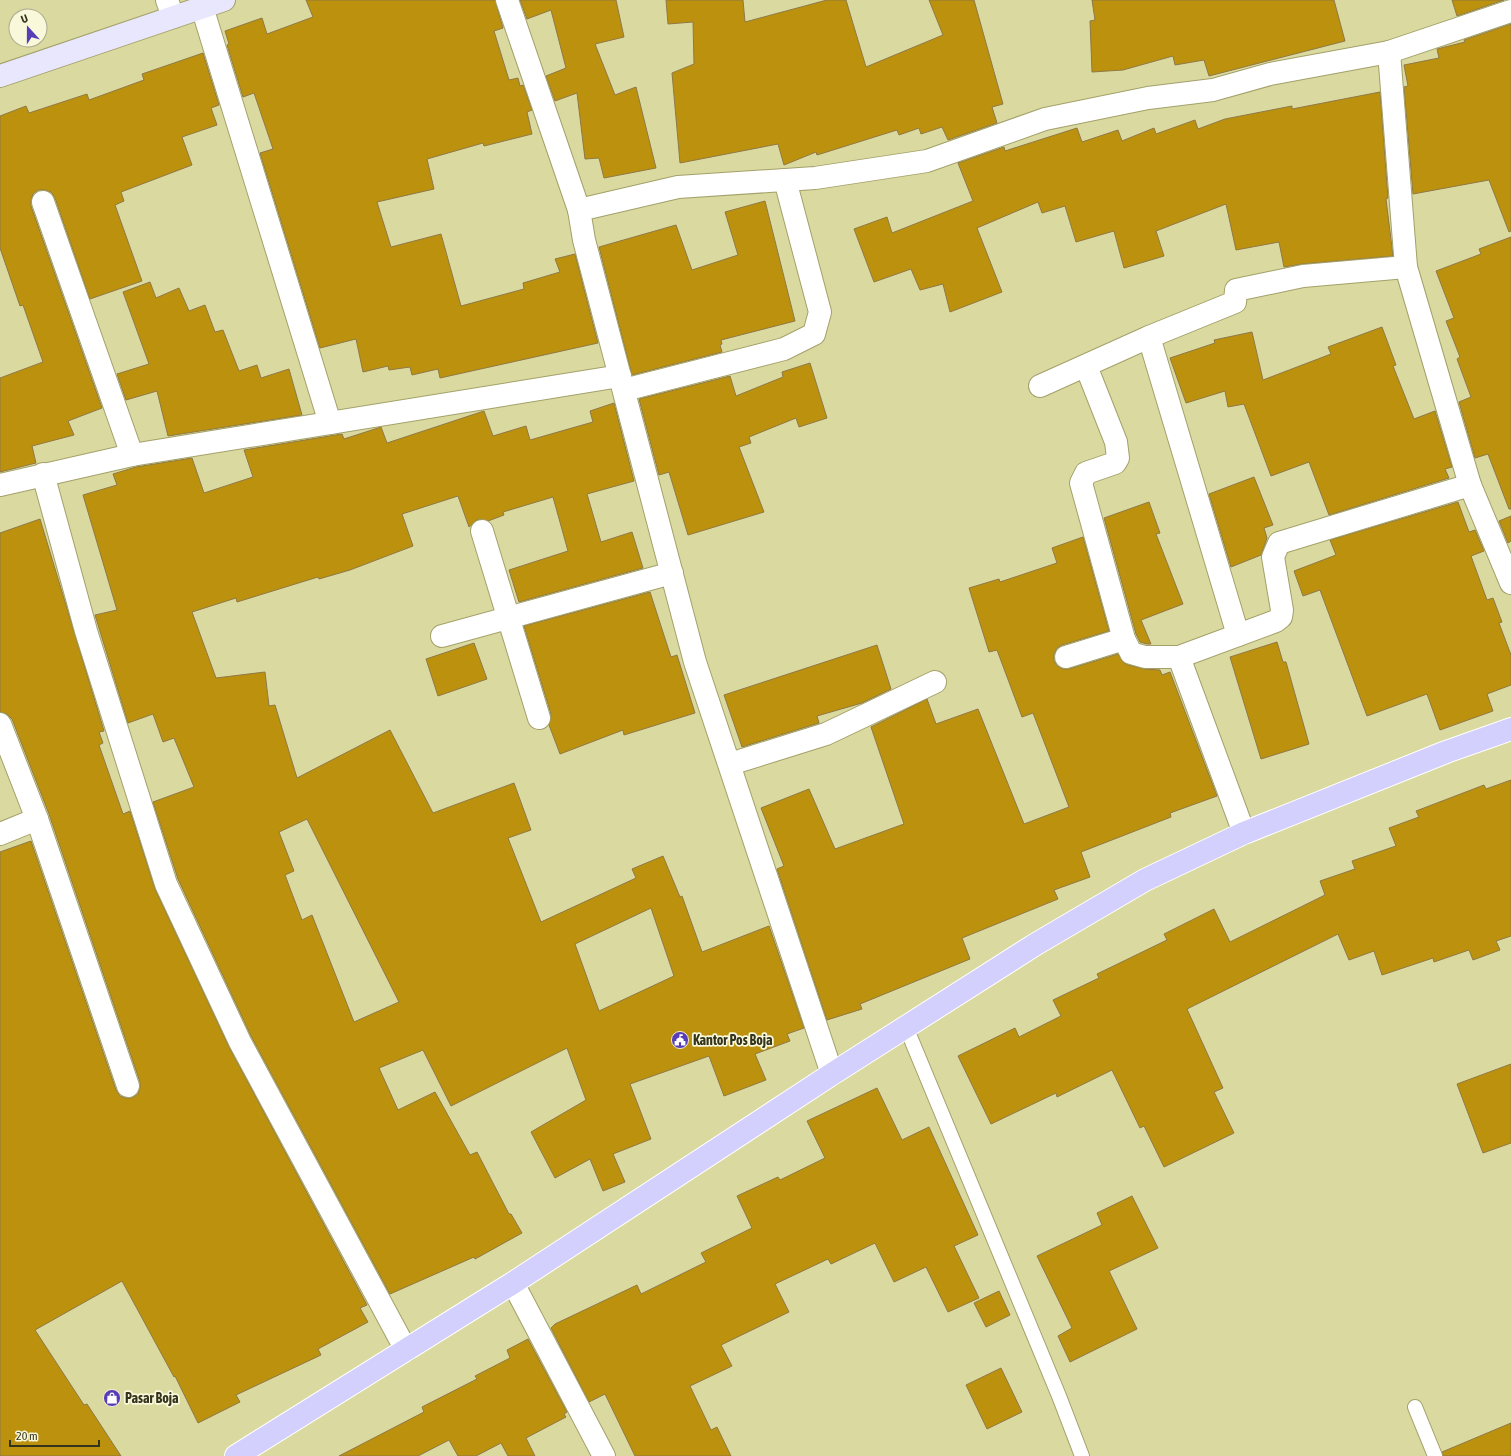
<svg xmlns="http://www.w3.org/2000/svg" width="1511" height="1456" font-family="'Asap Condensed',sans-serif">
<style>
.building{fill:#bc910d;stroke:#8f7945;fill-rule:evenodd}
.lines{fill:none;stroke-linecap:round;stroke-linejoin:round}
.lane-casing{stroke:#a3a16a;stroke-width:16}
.street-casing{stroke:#a3a16a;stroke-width:24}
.secondary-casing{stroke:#a3a16a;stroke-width:24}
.primary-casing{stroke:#fff;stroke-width:24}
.lane{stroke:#fff;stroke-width:14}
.street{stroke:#fff;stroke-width:22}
.secondary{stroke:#e9e7fe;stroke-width:22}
.primary{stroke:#d3d0fd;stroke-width:22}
.labels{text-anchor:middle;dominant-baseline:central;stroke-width:3.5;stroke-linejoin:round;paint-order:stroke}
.poi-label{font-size:14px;font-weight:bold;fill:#34331c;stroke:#f9f8db;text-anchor:start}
</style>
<rect width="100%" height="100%" fill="#dad99f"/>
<g class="building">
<polygon points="306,0 495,0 503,28 494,31 509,80 518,78 520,86 523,85 532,110 527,112 532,134 484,146 483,143 427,159 434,189 377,202 391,247 441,234 461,306 524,289 523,283 560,272 555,259 575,254 598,343 440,378 438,369 412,375 410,367 389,370 388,366 363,372 356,339 320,348 260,153 273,149 254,93 243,97 227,45 229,44 225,31 262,18 267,34 313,17"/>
<polygon points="520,0 616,0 624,37 595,44 615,95 636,87 656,168 604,178 599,158 585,159 577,93 555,101 546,76 566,68 551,10 527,19"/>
<polygon points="666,0 743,0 745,22 827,0 846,0 866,67 943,35 929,0 974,0 1003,104 992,107 997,123 948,140 942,127 921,134 919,128 899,135 897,130 817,155 816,152 784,165 778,144 680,163 672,73 694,64 693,22 668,24"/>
<polygon points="1092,0 1334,0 1345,41 1209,76 1204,60 1175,65 1173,56 1123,70 1092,72 1090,21 1095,20"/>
<polygon points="1452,0 1504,0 1457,16"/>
<polygon points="1511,24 1511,231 1509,232 1489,180 1413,194 1404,87 1408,86 1404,65 1439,58 1437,49 1465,42 1464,40"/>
<polygon points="203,53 219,105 211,108 217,125 182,137 192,165 121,192 124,201 115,205 142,281 90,299 55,198 51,192 45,190 38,190 33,194 31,200 31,206 102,408 68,421 74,435 32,446 36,463 0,472 0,378 43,362 23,305 20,306 0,248 0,116 26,106 29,113 87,94 89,100 144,80 142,74"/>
<polygon points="1380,92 1388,198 1386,199 1393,256 1302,264 1284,267 1279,242 1236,250 1226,204 1156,231 1164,256 1124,268 1114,231 1076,242 1065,206 1042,213 1038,202 977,228 1002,292 950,312 943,284 920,290 911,269 874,282 854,229 887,217 892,233 973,201 958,163 1004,147 1005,151 1077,128 1082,142 1118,130 1122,141 1154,128 1156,134 1195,120 1198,129 1225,119 1292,106 1292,109"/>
<polygon points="765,201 795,321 721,340 722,344 720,345 722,352 632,375 599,247 676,225 692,270 738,255 725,212"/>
<polygon points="1511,237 1511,509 1509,509 1488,454 1475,458 1459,402 1471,397 1457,359 1460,357 1446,321 1454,318 1436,271 1481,254 1479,249"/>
<polygon points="150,282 156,298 179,288 189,311 205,305 215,332 223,330 239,371 257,365 261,378 289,369 302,415 168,436 157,391 126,400 117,374 149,364 123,292"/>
<polygon points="1382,327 1396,365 1393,366 1414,419 1435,411 1452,467 1445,469 1449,478 1329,515 1309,462 1271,476 1244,404 1228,407 1225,391 1186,403 1170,358 1215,343 1214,340 1252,332 1263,380 1331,354 1328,347"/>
<polygon points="810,363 827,418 799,427 796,418 749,437 751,443 739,447 764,512 688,535 669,472 659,475 639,399 730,376 736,396 783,377 782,372"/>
<path d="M614 403 634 481 587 494 601 542 632 532 643 568 519 602 509 570 568 551 553 497 503 512 504 515 488 521 478 519 469 527 458 496 402 514 413 546 350 570 319 579 318 577 237 602 236 598 192 612 216 678 265 672 269 706 275 705 297 778 390 730 433 813 514 783 531 830 508 838 541 922 636 878 632 869 663 856 680 897 682 896 702 952 769 926 804 1028 787 1034 790 1041 755 1054 766 1080 724 1096 709 1056 630 1084 651 1139 613 1154 625 1182 603 1191 590 1159 555 1178 531 1132 586 1100 567 1048 451 1106 423 1050 379 1068 398 1110 435 1092 470 1155 477 1152 509 1214H511L522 1233 475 1259 474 1257 390 1294 251 1036 178 879 153 802 194 787 174 738 163 742 153 714 128 723 95 615 117 610 83 495 117 485 113 474 136 467 192 458 204 493 253 477 244 450 342 434 344 439 381 427 387 443 484 411 493 436 526 426 530 440 593 422 590 411ZM307 819 399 1002 354 1022 312 915 302 920 285 875 294 871 279 832ZM651 908 674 976 599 1011 575 944Z"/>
<polygon points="1254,477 1273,525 1264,528 1267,538 1261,555 1231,567 1209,494"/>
<polygon points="1149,502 1160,533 1156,534 1183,604 1141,620 1151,644 1147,644 1140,642 1136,634 1104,518"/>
<polygon points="1458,502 1469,532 1475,530 1484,551 1471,556 1487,600 1493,598 1502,622 1499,623 1511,655 1511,685 1487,694 1493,711 1440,730 1427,694 1367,716 1320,590 1303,596 1294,571 1336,555 1330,540"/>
<polygon points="1511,516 1511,541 1508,543 1499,521"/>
<polygon points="40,519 104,731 99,732 103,743 99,745 123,814 130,811 155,889 229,1047 367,1305 360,1308 368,1322 318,1349 321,1355 236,1395 240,1402 198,1423 175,1376 174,1377 122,1281 35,1330 84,1405 87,1404 121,1456 0,1456 0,852 31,841 116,1090 120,1096 125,1098 132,1098 138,1094 140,1088 140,1082 49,814 12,719 7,714 0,712 0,533"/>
<polygon points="1083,537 1109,631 1062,645 1057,648 1054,654 1054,661 1057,666 1063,669 1069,669 1118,654 1123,662 1128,665 1145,669 1160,670 1162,675 1170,672 1217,796 1170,813 1171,817 1081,852 1090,877 1054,890 1058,899 962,938 970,959 860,1004 862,1009 827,1020 777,869 784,866 761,808 809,789 835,849 904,824 871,727 927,699 936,724 978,709 1024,824 1069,807 1033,713 1022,717 997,650 989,652 969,588 999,579 1000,582 1057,563 1052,548"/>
<polygon points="650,592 671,657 677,655 695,713 624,735 623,730 560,754 549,725 551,714 524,626"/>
<polygon points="1277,642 1283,662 1286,662 1309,744 1261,759 1230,657"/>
<polygon points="474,643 487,679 438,696 426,659"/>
<polygon points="877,645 891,689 862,703 817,716 819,723 742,747 724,695"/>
<polygon points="1511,780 1511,936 1496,941 1500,950 1473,960 1469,950 1434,962 1433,958 1382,975 1374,951 1349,960 1338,934 1187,1009 1223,1088 1214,1092 1234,1133 1164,1167 1144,1126 1140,1128 1112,1070 1057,1097 1056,1093 991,1124 958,1056 1015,1028 1019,1037 1061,1016 1053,1000 1099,978 1097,974 1167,940 1164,934 1214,909 1230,942 1325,895 1320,881 1355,869 1352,861 1396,846 1389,828 1419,817 1416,811 1484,785 1486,789"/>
<polygon points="1511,1064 1511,1143 1483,1153 1457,1084"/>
<polygon points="877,1088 902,1140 929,1127 978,1235 954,1246 979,1298 948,1312 926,1267 894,1282 875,1243 831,1264 828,1259 775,1284 789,1312 721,1345 732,1366 690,1386 711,1430 717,1427 731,1456 635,1456 605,1394 589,1402 551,1328 555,1324 637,1285 641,1294 706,1262 701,1253 752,1228 737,1196 778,1177 780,1180 825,1158 807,1121"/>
<polygon points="1132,1196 1158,1248 1109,1271 1137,1329 1070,1362 1058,1336 1072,1328 1037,1256 1102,1225 1097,1213"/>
<polygon points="999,1291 1010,1315 986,1327 974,1303"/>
<polygon points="528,1339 567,1412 564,1414 566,1417 526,1438 535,1456 508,1456 501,1443 476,1456 458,1456 449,1440 418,1456 339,1456 424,1412 422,1407 477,1379 475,1376 510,1358 507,1350"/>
<polygon points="1001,1368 1022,1412 987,1429 966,1385"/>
<polygon points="1511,1423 1511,1456 1443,1456 1442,1452"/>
</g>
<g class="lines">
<g class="lane-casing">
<g id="lane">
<polyline points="906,1027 1059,1396 1082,1456"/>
<polyline points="1415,1407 1435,1456"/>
</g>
</g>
<g class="street-casing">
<g id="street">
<polyline points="167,0 173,17"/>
<polyline points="507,0 579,210 584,240 695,662 832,1074"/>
<polyline points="202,7 330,423"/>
<polyline points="1389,52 1406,267 1470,485 1511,583"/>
<polyline points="43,202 132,455"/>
<polyline points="579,210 678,187 815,178 927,161 1045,119 1148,98 1213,90 1270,74 1389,52 1511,11"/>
<polyline points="1086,366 1116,442 1118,458 1115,463 1086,473 1081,483 1124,639 1131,653 1145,657 1179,657 1276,621 1281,617 1282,610 1273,557 1279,543 1470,485"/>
<polyline points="1040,386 1149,337"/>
<polyline points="624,390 784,349 814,334 820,312 785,180"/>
<polyline points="43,474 86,631 166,884 240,1042 406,1350"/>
<polyline points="0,485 132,455 620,376"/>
<polyline points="482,531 539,718"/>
<polyline points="1238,635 1149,337 1235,302 1236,290 1303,276 1406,267"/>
<polyline points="442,636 672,573"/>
<polyline points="1066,657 1124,639"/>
<polyline points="1179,657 1244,833"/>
<polyline points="0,724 37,819 128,1086"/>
<polyline points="730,764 826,734 935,682"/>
<polyline points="0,834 37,819"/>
<polyline points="513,1283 604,1456"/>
</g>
</g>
<g class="secondary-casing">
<polyline id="secondary" points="0,76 224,0"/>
</g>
<g class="primary-casing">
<polyline id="primary" points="236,1456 513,1283 832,1074 1036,944 1145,880 1244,833 1446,752 1511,729"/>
</g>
<use href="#lane" class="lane"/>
<use href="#street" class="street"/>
<use href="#secondary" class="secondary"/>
<use href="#primary" class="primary"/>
</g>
<defs>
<g id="civic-disc" transform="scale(0.9)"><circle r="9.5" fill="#583eb6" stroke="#f9f8db"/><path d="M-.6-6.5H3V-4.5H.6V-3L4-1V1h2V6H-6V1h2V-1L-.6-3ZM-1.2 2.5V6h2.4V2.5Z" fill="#fff"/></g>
<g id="shop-disc" transform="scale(0.9)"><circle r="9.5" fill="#583eb6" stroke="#f9f8db"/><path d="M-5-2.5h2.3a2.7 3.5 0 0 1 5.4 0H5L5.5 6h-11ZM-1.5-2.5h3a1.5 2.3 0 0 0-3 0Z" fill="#fff"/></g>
</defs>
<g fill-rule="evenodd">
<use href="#civic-disc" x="680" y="1040"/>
<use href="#shop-disc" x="112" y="1398"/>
</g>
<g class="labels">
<g class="poi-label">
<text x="693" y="1040">Kantor Pos Boja</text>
<text x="125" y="1398">Pasar Boja</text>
</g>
</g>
<g transform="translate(28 28) rotate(339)"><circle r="19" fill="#f9f8db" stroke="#aaa98f"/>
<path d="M0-3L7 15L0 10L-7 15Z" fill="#583eb6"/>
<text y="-6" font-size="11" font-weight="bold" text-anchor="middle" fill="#34331c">U</text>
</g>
<path d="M10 1440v6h89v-6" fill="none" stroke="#34331c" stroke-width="2"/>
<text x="16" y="1440" font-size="12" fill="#34331c" stroke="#f9f8db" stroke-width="3" paint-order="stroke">20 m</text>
</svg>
